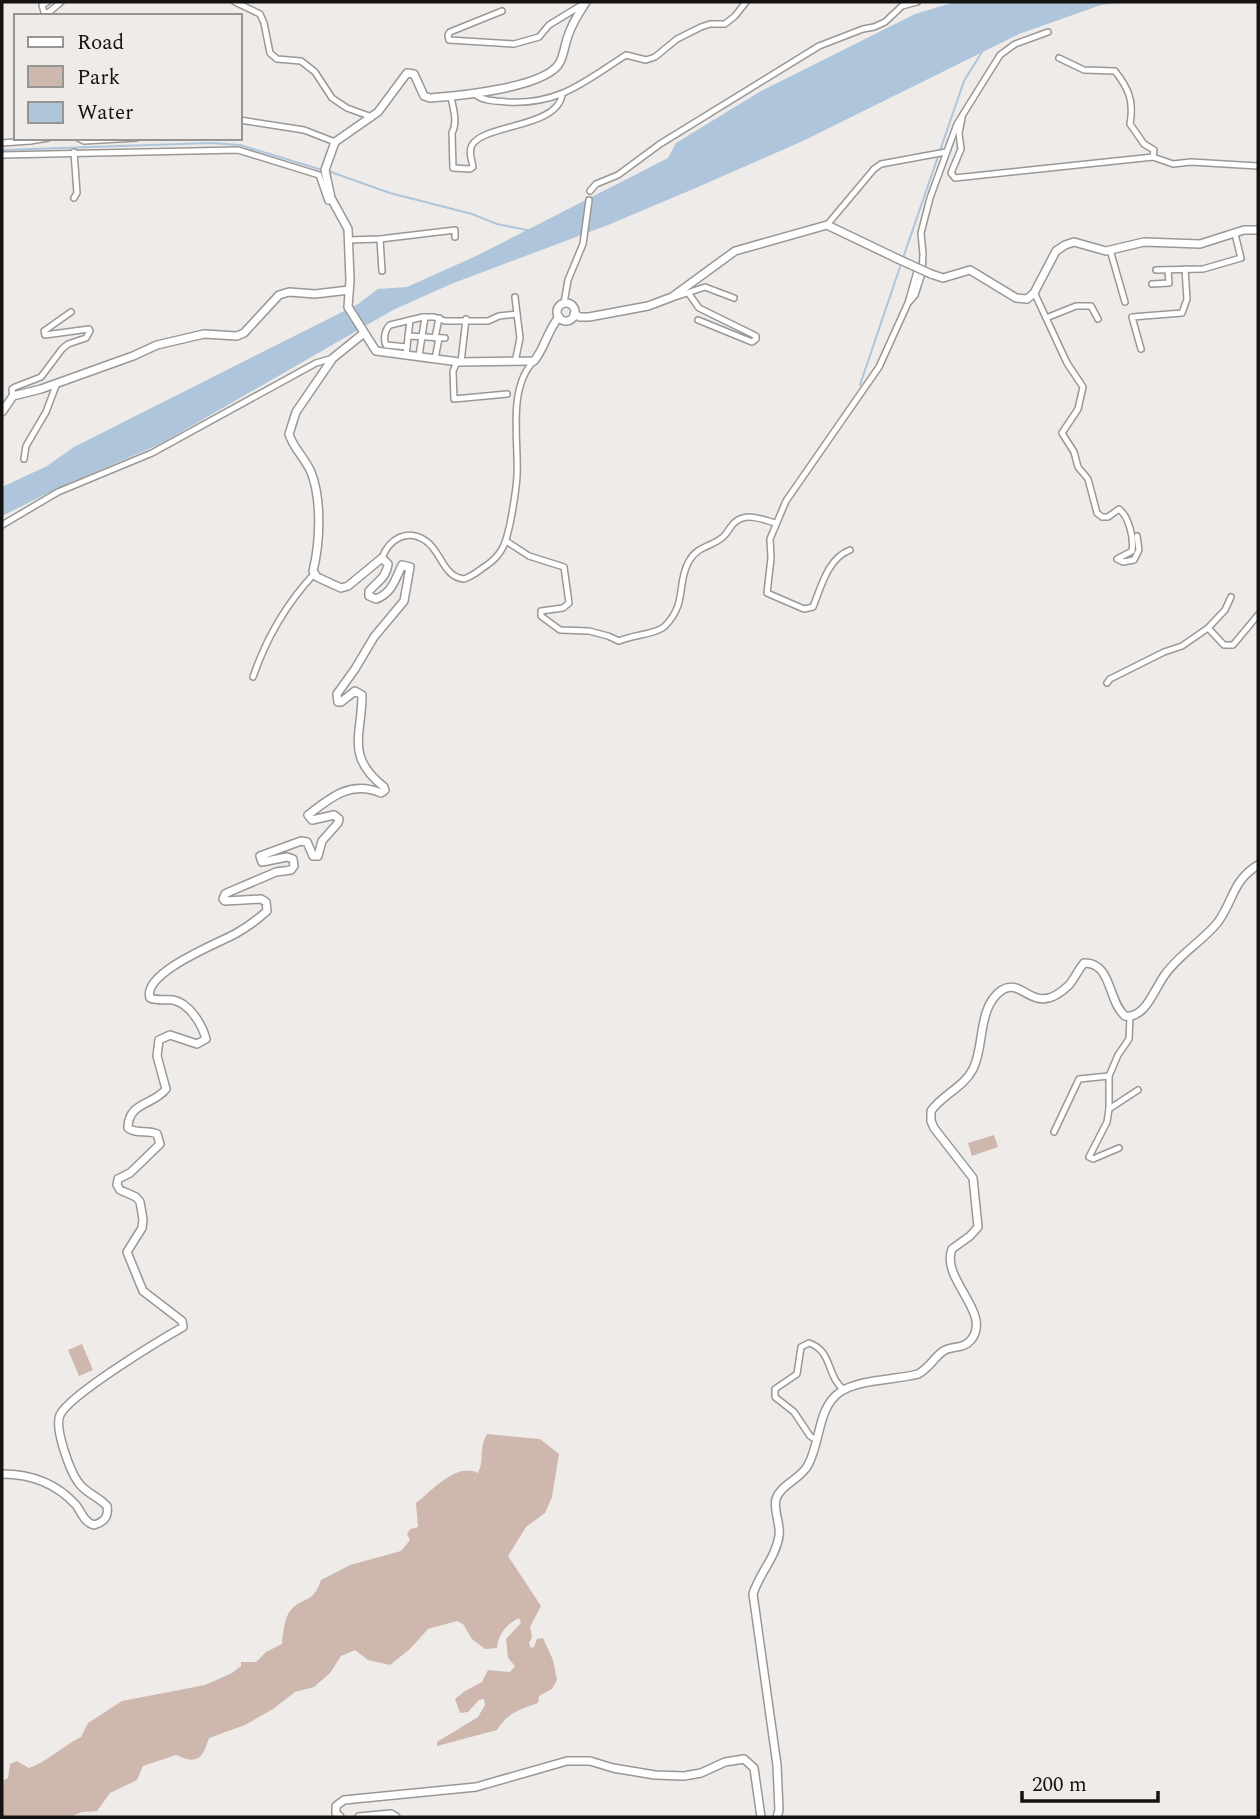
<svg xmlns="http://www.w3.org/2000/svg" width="1260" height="1819" font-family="Spectral,serif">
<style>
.green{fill:#ceb8ad}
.water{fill:#aec5db}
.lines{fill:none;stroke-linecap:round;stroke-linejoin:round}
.stream{stroke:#aec5db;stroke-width:2}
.street-casing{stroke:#9b9795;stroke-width:8}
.secondary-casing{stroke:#9b9795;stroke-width:10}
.street{stroke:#fff;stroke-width:5}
.secondary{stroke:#fff;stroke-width:7}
.secondary-bridge-casing{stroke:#9b9795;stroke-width:10;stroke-linecap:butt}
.secondary-bridge{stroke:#fff;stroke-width:7}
</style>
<rect width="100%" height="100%" fill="#efebe9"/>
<g class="green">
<polygon points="994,1135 998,1147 972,1156 968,1143"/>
<polygon points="82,1344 93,1370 79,1376 68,1350"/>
<path d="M487 1434 540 1439 559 1454 552 1497 545 1513 526 1527 508 1556 541 1606 530 1627 532 1637 529 1643 531 1648 534 1647 537 1639 543 1638 553 1660 557 1680 552 1689 539 1696 538 1703C521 1709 507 1713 497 1730L437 1746V1742L478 1717 485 1705 484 1699 479 1700 468 1712 460 1713 455 1699 465 1691 482 1682 488 1670 510 1672 515 1666 508 1658 506 1639 521 1623 519 1618C507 1624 498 1634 497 1648L485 1649 472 1639 463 1624 457 1621 428 1629 410 1649 390 1665 368 1660 355 1650 341 1656 330 1673 314 1687 295 1692 273 1709 245 1725 209 1738C202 1759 198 1765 176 1755L143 1766 137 1780 110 1793 97 1811 82 1812 70 1817H2V1781L8 1778 10 1764 17 1761 29 1768C49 1761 62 1746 81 1737L88 1723 122 1701 205 1685 232 1673 241 1666V1662H256L266 1652 282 1644C283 1634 284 1619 290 1611 302 1596 313 1605 321 1580L350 1565 401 1551 410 1540 407 1534 410 1529 418 1527 416 1503C433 1490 456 1462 478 1473 485 1459 478 1449 487 1434Z"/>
</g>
<polygon class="water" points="955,2 1128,2 1101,5 1019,34 805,140 698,187 608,225 451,284 393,310 160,444 52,491 2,516 2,487 47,466 74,447 358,304 378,289 407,287 476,256 668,158 676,143 761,91 915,14"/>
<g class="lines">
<g class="stream">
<polyline points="2,150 210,143 240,145 322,170"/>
<polyline points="328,171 390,193 472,214 497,224 527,230"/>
<polyline points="903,258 964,81 982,52"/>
<polyline points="860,385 901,264"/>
</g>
<g class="street-casing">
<g id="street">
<polyline points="47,2 42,5 44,12 48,13 61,2"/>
<polyline points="235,2 260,14 264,23 270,53 277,59 301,61 315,72 332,98 347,108 372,117"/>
<polyline points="502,11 450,32 448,35 449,40 514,44 539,37 549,25 585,3"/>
<path d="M1059 58 1084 70 1115 71C1129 89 1134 101 1130 124L1144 144 1154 150 1153 157"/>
<path d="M476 95C484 101 496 101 507 102 559 105 584 82 626 55L646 60 655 57 677 39 701 27 710 24H725L735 16 746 2"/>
<path d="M451 97C453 108 458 122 452 133L453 168 470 169 473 167C472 160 468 152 472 145 484 124 557 128 562 95"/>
<polyline points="962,118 959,133 961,149 951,173 955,178 1153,157 1173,164 1191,162 1258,166"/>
<polyline points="240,120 304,130 335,142"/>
<polyline points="29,138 30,141 48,138"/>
<polyline points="78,138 84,141 136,138"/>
<polyline points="2,143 30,141"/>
<polyline points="74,152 77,193 74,198"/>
<polyline points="2,155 238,150 319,175 328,201 333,201"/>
<polyline points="590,191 596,184 618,175 660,144 819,46 863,29 874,27 885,22 902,6 917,2"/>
<polyline points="827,225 874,169 881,164 946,152"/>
<polyline points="380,239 382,271"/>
<polyline points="348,240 380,239 455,230 455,237"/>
<polyline points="1110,250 1125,302"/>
<polyline points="1156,270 1203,269 1241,258 1235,234"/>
<polyline points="1152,284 1169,283 1168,270"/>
<path d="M1034 292 1067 363 1083 387 1078 409 1062 433 1074 452 1078 467 1088 479 1097 513 1102 517H1108L1119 509C1129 517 1134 538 1132 551L1117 559 1123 562 1134 560 1139 550 1137 536"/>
<polyline points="689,294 699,308 756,336 756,339 752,342 698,320"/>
<polyline points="675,297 705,287 734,298"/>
<polyline points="910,301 915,295 922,273 923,254 921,233 930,198 957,124 1000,55 1015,44 1048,32"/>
<polyline points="564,303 568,280 583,244 589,200"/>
<polyline points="1046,318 1076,306 1091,306 1098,319"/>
<polyline points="408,336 445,338"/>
<polyline points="435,338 439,318"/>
<path d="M407 347 386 345C383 339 385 329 390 325L423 317H434L445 321H488L499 316 517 314 515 297"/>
<polyline points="1141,349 1132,317 1182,313 1187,299 1185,269"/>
<polyline points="406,355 410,320"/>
<polyline points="419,356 425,317"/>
<polyline points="435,359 439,338"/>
<polyline points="457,362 453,371 454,399 507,394"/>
<polyline points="461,362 466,319"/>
<polyline points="515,362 520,338 517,314"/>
<polyline points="13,396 12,389 15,387 41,377 62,349 68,344 86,338 90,331 89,329 45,335 44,331 71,312"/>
<polyline points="24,459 26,446 46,412 57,383"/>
<polyline points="2,525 58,492 152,453 316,363 333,358"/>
<path d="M506 541 529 556 564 567 569 603 563 608 541 611V616L560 630 589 631 608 636 619 641C632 635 657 634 665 626 688 602 676 584 689 561 698 545 713 547 724 536 728 532 730 527 734 523 746 512 761 519 775 523"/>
<path d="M850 550C828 558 821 587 813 607L804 609 767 593 771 558 770 539 786 501 879 367 908 303 918 268"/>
<path d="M382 558C389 539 407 528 426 541 441 551 443 577 464 579 474 576 479 570 487 565 503 554 506 542 510 524 513 508 516 493 517 476 519 442 507 388 534 361"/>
<polyline points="1208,628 1225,610 1231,597"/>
<path d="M253 677C266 639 287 603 314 574"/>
<polyline points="1107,683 1110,679 1164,652 1182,646 1208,628 1224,645 1233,645 1258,615"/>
<polyline points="1109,1076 1109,1109 1107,1122 1089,1157 1093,1159 1119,1148"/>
<polyline points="1109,1109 1138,1090"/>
<polyline points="1054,1132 1079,1079 1109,1076 1118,1055 1129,1039 1130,1017"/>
<path d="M816 1440 810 1436 794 1412 775 1397V1389L797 1374 801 1347 809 1343C833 1351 826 1376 844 1390"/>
</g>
</g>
<g class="secondary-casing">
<g id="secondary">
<polyline points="931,274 943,278 970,270 1016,298 1027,299 1034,293 1056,251 1065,245 1074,242 1106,251 1144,242 1200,244 1244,230 1258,230"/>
<circle cx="566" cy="312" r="9"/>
<polyline points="574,314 580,317 589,317 648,306 672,297 735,251 827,225 898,259"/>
<path d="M559 317C547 331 545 348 534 361L459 362 376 351 348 307 350 280 348 229 331 198 325 170 335 142 378 112 407 73 414 74 424 96 430 98C457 96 547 88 560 62 564 54 565 44 568 36 572 23 579 13 586 2"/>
<polyline points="2,412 13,396 41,389 133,356 157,345 204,334 237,336 244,333 279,295 289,292 315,294 349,290"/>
<path d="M2 1474C30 1474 56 1483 76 1505 82 1513 84 1522 94 1525 104 1522 109 1517 107 1506 98 1496 85 1493 78 1482 70 1471 54 1428 60 1415 69 1395 160 1340 183 1327L182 1321 143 1291 127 1252 142 1228 143 1219 140 1202 136 1197 120 1190 117 1185 118 1179 130 1173 160 1144 157 1134C148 1130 135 1134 128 1128 128 1102 154 1105 166 1089L157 1056 159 1040 170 1035 197 1044 206 1039C202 1024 189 1003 173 1000 165 999 158 1001 150 998 142 973 216 944 235 934 246 928 257 920 267 911L266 902 261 899 225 901 223 899 225 894 229 892 276 872 291 870 294 866 293 859 287 857 262 862 260 856 301 841 307 842 313 856H318L322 841 338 823 339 819 334 815 312 820 308 815C331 797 351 780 381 793L385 790 384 787C345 756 362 735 362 695L355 691 341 702H338L337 694 355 669 374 637 404 601 410 567 402 565C395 580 392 593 376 599L369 596V591C378 581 386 578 388 564L382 558 348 586 341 588 317 577 313 571C320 543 322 500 311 472 305 458 293 448 289 434L296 412 333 358 364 333"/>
<polyline points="340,1817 336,1813 336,1806 344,1800 476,1787 567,1761 590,1761 613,1768 655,1775 684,1776 701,1773 725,1762 744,1759 754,1768 761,1817"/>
<polyline points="359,1817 391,1814 396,1817"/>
<path d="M777 1817 779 1810 777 1765 753 1594C759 1574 776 1557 779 1536 781 1524 773 1511 776 1499 781 1484 801 1479 808 1465 821 1442 817 1408 840 1392 859 1379 896 1380 918 1374 929 1368 933 1359 942 1352 950 1345 963 1350 971 1340 993 1313 940 1279 952 1249L970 1236 978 1227 973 1178 934 1128 931 1121V1111C942 1095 964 1087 973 1069 985 1046 977 1007 1002 990 1024 976 1033 1020 1069 985 1075 978 1078 970 1084 963 1112 962 1108 1002 1125 1016 1145 1019 1154 990 1164 976 1179 954 1202 942 1218 922 1234 900 1232 881 1258 865"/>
</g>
</g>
<use href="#street" class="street"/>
<use href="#secondary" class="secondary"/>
<g class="secondary-bridge-casing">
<polyline id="secondary-bridge" points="898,259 931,274"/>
</g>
<use href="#secondary-bridge" class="secondary-bridge"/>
</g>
<rect width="1260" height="1819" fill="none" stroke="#141312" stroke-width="7"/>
<rect x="14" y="14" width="228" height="126" fill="#efebe9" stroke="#979593" stroke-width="2"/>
<rect x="28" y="37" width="35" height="10" fill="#ffffff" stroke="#979593" stroke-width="2"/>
<text x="77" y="49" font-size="21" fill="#141312">Road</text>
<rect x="28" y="66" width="35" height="21" fill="#ceb8ad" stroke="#979593" stroke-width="2"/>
<text x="77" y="84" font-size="21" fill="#141312">Park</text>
<rect x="28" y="102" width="35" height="21" fill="#aec5db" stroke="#979593" stroke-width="2"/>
<text x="77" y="119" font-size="21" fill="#141312">Water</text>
<path d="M1022 1791v10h136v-10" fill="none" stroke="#141312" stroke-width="3.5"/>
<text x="1032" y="1791" font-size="21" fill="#141312" stroke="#efebe9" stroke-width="5" paint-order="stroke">200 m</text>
</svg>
